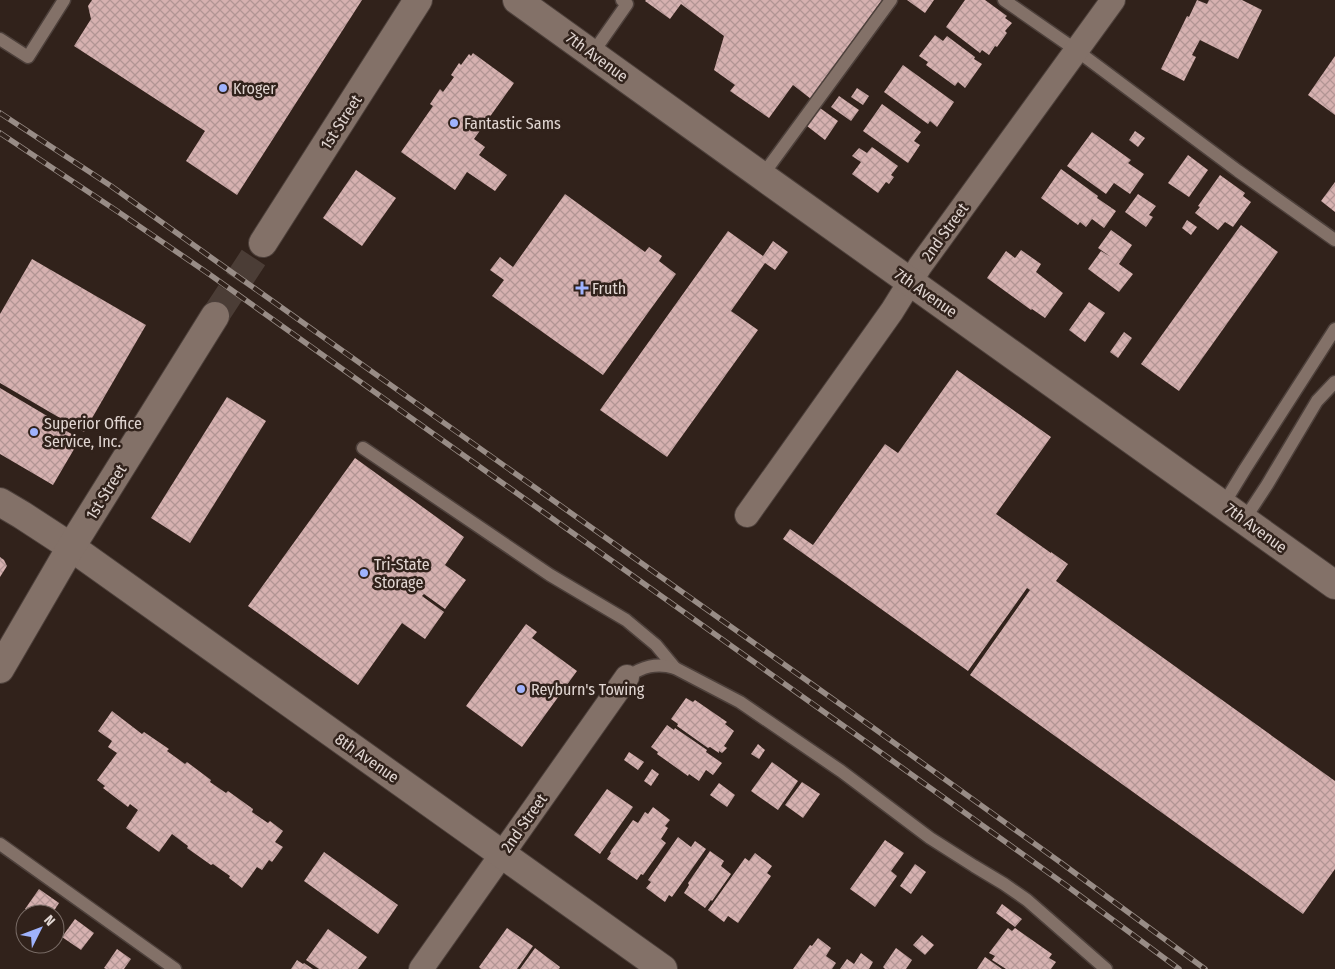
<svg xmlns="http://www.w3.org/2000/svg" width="1335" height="969" font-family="'Fira Sans Condensed',sans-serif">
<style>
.building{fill:url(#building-cross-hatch)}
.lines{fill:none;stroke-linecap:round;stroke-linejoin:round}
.tertiary-tunnel{stroke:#4b3d36;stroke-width:28;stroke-dasharray:28 14;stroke-linecap:butt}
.service-casing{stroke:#4d403b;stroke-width:15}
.minor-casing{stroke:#4d403b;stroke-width:26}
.tertiary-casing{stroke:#4d403b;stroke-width:30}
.service{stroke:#837168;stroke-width:12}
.minor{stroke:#837168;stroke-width:24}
.tertiary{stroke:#837168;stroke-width:28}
.rail-casing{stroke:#988c86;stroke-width:5.5}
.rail{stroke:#31221b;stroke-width:4;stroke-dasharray:11;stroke-linecap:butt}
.poi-dot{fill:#9fb3fd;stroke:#31221b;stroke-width:2}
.labels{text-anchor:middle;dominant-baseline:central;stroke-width:5;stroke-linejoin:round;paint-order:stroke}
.street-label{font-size:16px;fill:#e1d6d2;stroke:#31221b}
.poi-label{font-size:16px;fill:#e1d6d2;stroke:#31221b;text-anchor:start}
</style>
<defs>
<pattern id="building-cross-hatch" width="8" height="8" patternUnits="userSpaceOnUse" patternTransform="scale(1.25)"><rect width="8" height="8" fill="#d6b1b0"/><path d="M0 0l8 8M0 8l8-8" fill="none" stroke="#b29594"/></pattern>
</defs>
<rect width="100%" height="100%" fill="#31221b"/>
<g class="building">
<polygon points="92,0 362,0 237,195 186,161 205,131 74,46 91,19 88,6"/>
<polygon points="646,0 882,0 811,99 793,85 769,118 730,91 735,85 714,70 724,36 681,4 670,19 645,1"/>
<polygon points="907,0 934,0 925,13"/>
<polygon points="965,0 985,0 1007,16 1005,18 1012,23 1005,31 1007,33 997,47 995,46 989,55 982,50 980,53 946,27"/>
<polygon points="1197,0 1207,4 1209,0 1242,0 1262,10 1238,59 1200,40 1192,55 1196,57 1184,81 1161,69 1187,16 1189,17"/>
<polygon points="935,35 943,41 947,36 975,57 974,59 982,64 965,88 958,82 955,86 926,65 928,62 919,56"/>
<polygon points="473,53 514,83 474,139 485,147 479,155 507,175 495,191 467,172 455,190 401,152 433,106 430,104 440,89 443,92 454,77 451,75 459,63 461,65 469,54 471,56"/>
<polygon points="1335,56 1335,115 1308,95"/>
<polygon points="903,65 954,102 937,127 930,121 928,124 884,92"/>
<polygon points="857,88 869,96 863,105 851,97"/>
<polygon points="839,96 859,110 851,121 831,107"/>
<polygon points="882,104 921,132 914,141 920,145 908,163 863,131"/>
<polygon points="820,108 838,121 825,140 807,126"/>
<polygon points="1135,131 1145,138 1138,147 1129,140"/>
<polygon points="1092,132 1131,160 1128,163 1144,174 1130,194 1114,183 1106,194 1067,166"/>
<polygon points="872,147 898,166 891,175 894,177 889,184 886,182 878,193 852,174 861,162 852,156 859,148 867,153"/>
<polygon points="1188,155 1208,170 1189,197 1168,183"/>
<polygon points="1061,169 1098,196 1097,198 1116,211 1104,228 1092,219 1086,227 1080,222 1078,225 1041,198"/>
<polygon points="356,170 396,198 362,246 323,218"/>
<polygon points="1220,175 1245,193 1243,196 1251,202 1233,227 1225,222 1218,230 1195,213 1200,207 1198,206"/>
<polygon points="1335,182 1335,212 1321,201"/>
<polygon points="565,194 645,252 649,247 662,256 659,261 676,274 603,375 492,296 504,280 490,270 500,257 513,267"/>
<polygon points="1138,194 1156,206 1149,215 1153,217 1146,227 1125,212"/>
<polygon points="1187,220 1197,227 1191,235 1182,228"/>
<polygon points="1241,225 1278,252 1179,391 1141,364"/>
<polygon points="1111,230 1132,245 1119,264 1133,274 1119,292 1088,269 1101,251 1111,257 1098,248"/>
<polygon points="728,231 763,256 773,241 788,252 775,270 765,263 731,311 758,330 667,457 600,410"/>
<polygon points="1021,250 1041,264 1036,272 1063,293 1045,318 1032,309 1031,310 987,278 1006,251 1015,258"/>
<polygon points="32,259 146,325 84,432 0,383 0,314"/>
<polygon points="1089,302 1105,313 1085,342 1069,330"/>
<polygon points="1124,332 1132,338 1118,358 1110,352"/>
<polygon points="957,370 1051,437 996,514 1051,553 1051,552 1068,564 1056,581 1335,781 1335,869 1303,914 970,675 1030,590 1027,588 968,671 783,539 790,529 813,545 885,444 898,453"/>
<polygon points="0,388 59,423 58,426 80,439 53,485 0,454"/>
<polygon points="227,397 266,421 190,543 151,518"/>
<polygon points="355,458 464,537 445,565 466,580 445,609 424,594 422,596 444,612 425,639 402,623 358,685 248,606"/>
<polygon points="0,557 4,560 7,566 0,577"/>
<polygon points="526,624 537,632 532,638 577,671 522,747 466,706"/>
<polygon points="686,698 693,702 695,700 727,722 725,724 734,731 724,746 727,748 722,753 719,751 719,753 710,747 708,748 677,726 678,724 671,719"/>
<polygon points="112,711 142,734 144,732 169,749 167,751 185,764 187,762 211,780 210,782 226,793 228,791 253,809 252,812 268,823 270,821 283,831 275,842 283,847 272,862 269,860 262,870 257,867 242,888 229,878 230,876 213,864 211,865 187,848 188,846 172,834 159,852 126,828 138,810 130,804 128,807 103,788 105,786 97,780 117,753 108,747 112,741 98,731"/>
<polygon points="667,725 674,730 675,728 707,750 706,752 722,763 713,775 706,770 699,781 689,774 688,776 657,754 658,752 651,747"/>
<polygon points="758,744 765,750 759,759 751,754"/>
<polygon points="629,752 644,762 638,770 624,760"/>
<polygon points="772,762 798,781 778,810 751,791"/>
<polygon points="652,769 659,774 651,786 644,781"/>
<polygon points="802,782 820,794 803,818 785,805"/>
<polygon points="719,783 735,795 727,807 710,795"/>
<polygon points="607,789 633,807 600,854 574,835"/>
<polygon points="653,807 670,820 665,826 668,828 661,839 666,843 643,875 641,874 637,880 607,859 611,853 610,852 633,820 638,823 645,812 648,814"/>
<polygon points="678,837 691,847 695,841 706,849 672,897 669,895 665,902 646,888 651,882 648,880"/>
<polygon points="885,840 904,853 891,871 897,876 875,907 850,889"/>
<polygon points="710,851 724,861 721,866 731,874 712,901 711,900 705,908 684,893 689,885 688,883"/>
<polygon points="324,852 398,905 378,934 304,881"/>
<polygon points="755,853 772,866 767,873 771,876 738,923 728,916 724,922 708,910 745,858 749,861"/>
<polygon points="915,864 926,872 911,894 900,886"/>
<polygon points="39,889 59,903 52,914 33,914 25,909"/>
<polygon points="1002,904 1022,919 1015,927 996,913"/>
<polygon points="75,919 94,933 81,950 62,937"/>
<polygon points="507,928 533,946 517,969 481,969 479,967"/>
<polygon points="1008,928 1012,931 1015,928 1052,954 1049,958 1056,962 1051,969 1006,969 992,960 995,956 989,953"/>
<polygon points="328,929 367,957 358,969 319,969 306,960"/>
<polygon points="922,935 934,945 925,955 913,945"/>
<polygon points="818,938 831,948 826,956 836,963 832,969 793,969 810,945 812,946"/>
<polygon points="535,948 560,967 559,969 520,969"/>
<polygon points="896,948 912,960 906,969 885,969 883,967"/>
<polygon points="117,949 131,959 124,969 106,969 104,968"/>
<polygon points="861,953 873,962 869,969 840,969 847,959 854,964"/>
<polygon points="985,957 1002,969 977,969"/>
<polygon points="297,960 303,964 304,963 313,969 291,969"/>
</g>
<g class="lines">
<polyline class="tertiary-tunnel" points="215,316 263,243"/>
<g class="service-casing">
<g id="service">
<polyline points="1004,0 1076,50 1238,171 1335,240"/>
<polyline points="0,39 28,57 64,0"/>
<polyline points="592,54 627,4 622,0"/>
<polyline points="762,176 891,0"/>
<polyline points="363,448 550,575 626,620 656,645 675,668"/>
<polyline points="1223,505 1245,469 1335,329"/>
<polyline points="1244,520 1267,485 1317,401 1335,382"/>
<path d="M627 677C642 667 656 662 675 668L740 702 841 771 930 838 974 866 1004 884 1027 900 1106 969"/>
<polyline points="0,844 175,969"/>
</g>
</g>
<g class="minor-casing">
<g id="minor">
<polyline points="747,515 892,311 920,266 1113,0"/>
<polyline points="421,969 627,677"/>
</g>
</g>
<g class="tertiary-casing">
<g id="tertiary">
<polyline points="517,0 762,176 1335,585"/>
<polyline points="263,243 418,0"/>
<polyline points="0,502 22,515 71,547 663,969"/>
<polyline points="0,669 71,547 215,316"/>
</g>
</g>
<use href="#service" class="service"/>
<use href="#minor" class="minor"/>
<use href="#tertiary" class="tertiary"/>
<g class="rail-casing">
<g id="rail">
<polyline points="0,113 111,186 216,261 854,714 1060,862 1205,969"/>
<polyline points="0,133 117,211 209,274 855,734 1067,886 1179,969"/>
</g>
</g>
<use href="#rail" class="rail"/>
</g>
<g class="poi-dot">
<circle cx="223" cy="88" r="5"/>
<circle cx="454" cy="123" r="5"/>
<path d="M579.5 280.5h5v5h5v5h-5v5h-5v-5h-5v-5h5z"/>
<circle cx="34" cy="432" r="5"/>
<circle cx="364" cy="573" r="5"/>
<circle cx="521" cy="689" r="5"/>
</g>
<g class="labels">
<g class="street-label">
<text transform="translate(597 57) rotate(36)">7th Avenue</text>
<text transform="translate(341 122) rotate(-57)">1st Street</text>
<text transform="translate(945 232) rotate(-54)">2nd Street</text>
<text transform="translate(926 293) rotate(35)">7th Avenue</text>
<text transform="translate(106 492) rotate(-58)">1st Street</text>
<text transform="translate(1256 528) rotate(36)">7th Avenue</text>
<text transform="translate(367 758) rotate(35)">8th Avenue</text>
<text transform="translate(524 823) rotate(-55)">2nd Street</text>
</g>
<g class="poi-label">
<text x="233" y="88">Kroger</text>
<text x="464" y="123">Fantastic Sams</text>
<text x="592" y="288">Fruth</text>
<text x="44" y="423">Superior Office<tspan x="44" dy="18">Service, Inc.</tspan></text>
<text x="374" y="564">Tri-State<tspan x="374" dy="18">Storage</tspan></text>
<text x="531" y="689">Reyburn's Towing</text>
</g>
</g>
<g transform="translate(40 929) rotate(48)"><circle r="24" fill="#31221b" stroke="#776a64"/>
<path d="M0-4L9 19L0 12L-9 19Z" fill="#9fb3fd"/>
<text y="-8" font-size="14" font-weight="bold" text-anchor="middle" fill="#e1d6d2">N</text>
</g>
</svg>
